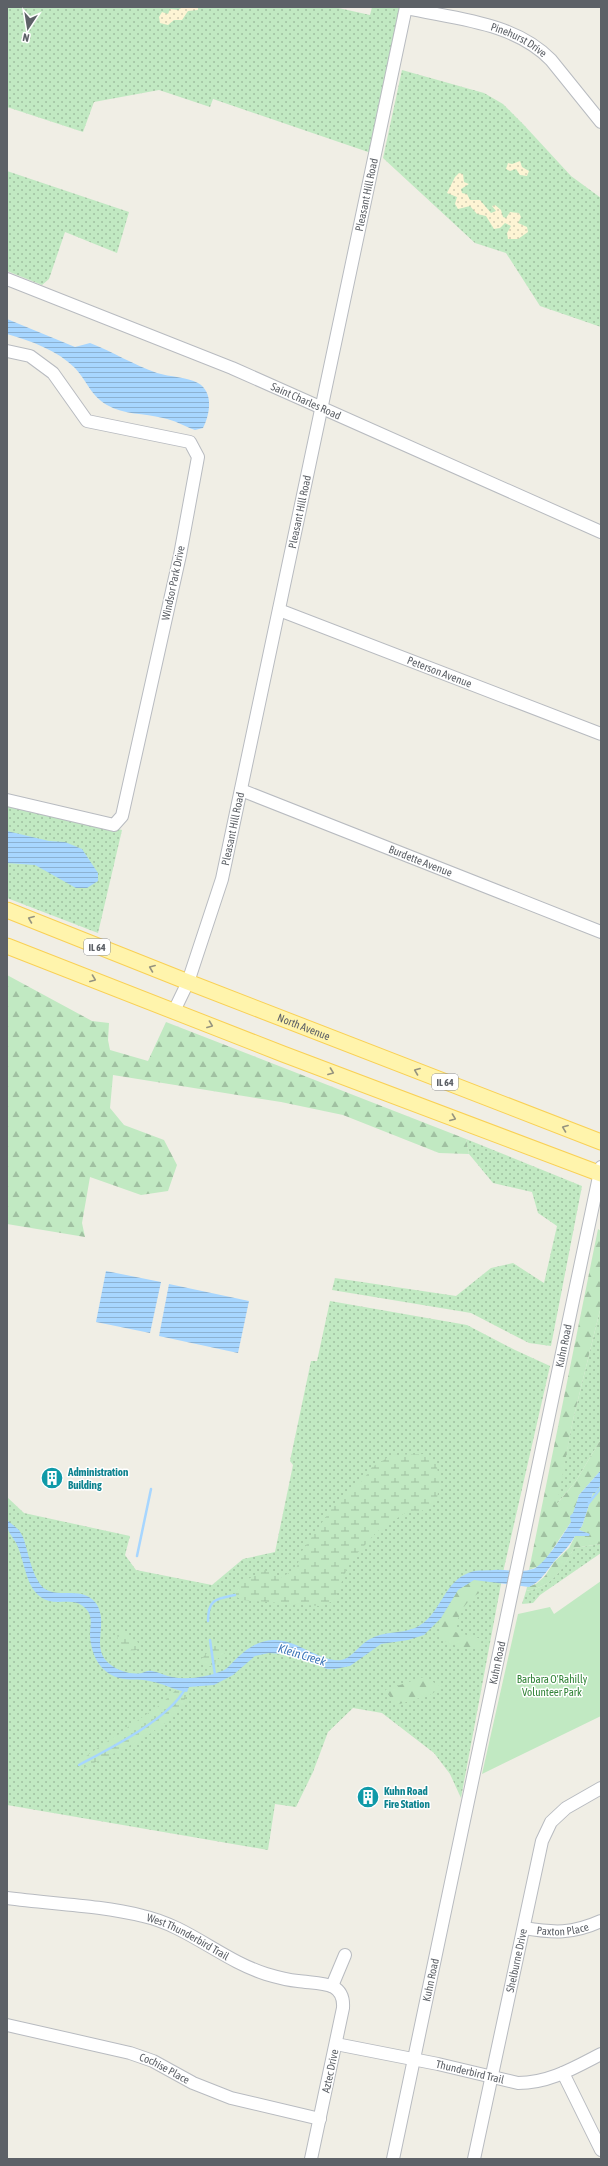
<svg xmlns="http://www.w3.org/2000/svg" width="608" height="2166" font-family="'Asap Condensed',sans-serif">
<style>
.grass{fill:url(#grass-dots)}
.forest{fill:url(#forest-firs)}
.wetland{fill:url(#wetland-marsh)}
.sand{fill:url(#sand-dots)}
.park{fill:#c1e9c2}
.water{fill:url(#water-rules)}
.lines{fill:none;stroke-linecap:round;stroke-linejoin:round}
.stream{stroke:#a7d6ff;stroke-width:2.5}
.minor-casing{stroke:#b8bbc0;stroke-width:14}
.major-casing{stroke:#f9d055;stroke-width:17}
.minor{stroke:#fff;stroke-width:12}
.major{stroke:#fff4ac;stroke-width:15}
.oneway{stroke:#96947f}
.labels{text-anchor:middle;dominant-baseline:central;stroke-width:3;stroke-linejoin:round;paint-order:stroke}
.shield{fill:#fff;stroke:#8e9095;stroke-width:1}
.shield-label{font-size:10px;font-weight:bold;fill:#5d6167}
.street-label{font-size:11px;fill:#5d6167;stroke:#fff}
.culture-label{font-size:11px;font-weight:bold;fill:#0d838f;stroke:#fff;text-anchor:start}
.park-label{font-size:11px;fill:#308336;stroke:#fff}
.water-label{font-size:12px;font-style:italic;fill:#3c75b8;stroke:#fff}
</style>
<defs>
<pattern id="grass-dots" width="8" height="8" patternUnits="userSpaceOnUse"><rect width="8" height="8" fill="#c1e9c2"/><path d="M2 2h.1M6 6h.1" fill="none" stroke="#a0c0a1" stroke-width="1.8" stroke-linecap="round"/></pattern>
<pattern id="forest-firs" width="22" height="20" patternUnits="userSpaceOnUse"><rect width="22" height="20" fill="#c1e9c2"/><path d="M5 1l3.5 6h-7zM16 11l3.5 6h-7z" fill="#a0c0a1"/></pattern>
<pattern id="wetland-marsh" width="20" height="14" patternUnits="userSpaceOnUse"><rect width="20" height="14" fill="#c1e9c2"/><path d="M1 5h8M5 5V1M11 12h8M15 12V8" fill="none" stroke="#a0c0a1"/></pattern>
<pattern id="sand-dots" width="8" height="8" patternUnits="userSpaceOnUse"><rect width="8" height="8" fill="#fdf4d4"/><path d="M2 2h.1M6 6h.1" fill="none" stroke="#d0c9b0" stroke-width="1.8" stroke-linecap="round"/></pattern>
<pattern id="water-rules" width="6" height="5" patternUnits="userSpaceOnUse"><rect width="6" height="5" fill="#a7d6ff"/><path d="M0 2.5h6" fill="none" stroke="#8bb1d2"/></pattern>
</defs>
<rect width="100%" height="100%" fill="#f0eee5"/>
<g class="grass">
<polygon points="7,7 334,7 370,15 372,7 402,7 371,153 213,99 210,107 159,90 94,102 83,132 7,107"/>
<polygon points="402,70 484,93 503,104 523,124 571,176 601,198 601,327 540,306 506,253 475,243 383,158"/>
<polygon points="7,171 129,212 117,253 65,232 49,279 42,285 7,271"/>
<polygon points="7,804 122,830 98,933 7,898"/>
<polygon points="466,1139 582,1186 551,1346 529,1343 471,1313 332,1290 335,1278 456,1296 491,1268 513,1263 544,1283 557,1226 538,1213 532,1192 493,1183 469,1154"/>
<polygon points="330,1301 467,1325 515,1350 550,1366 504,1568 461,1798 450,1774 434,1753 382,1713 353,1708 328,1732 313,1772 296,1807 275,1804 268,1850 7,1805 7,1497 24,1513 130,1536 125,1555 136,1570 212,1585 243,1559 275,1552 293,1465 290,1461 311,1361 317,1361"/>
<polygon points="601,1306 601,1439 576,1481 556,1505 573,1420"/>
<path d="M601 1544V1553L540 1595 533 1603 522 1604 526 1591C552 1587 562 1570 574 1548Z"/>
</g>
<g class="forest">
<polygon points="7,975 92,1021 109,1023 108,1040 110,1050 148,1061 166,1022 466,1139 469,1154 439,1153 343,1115 281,1102 113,1075 110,1108 124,1125 164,1140 177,1165 168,1191 141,1195 90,1177 82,1223 85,1237 7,1224"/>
<polygon points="598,1229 601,1231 601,1306 573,1420 557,1504 576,1481 601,1439 601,1470 579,1495 571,1522 546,1559 539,1566 529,1570"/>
<path d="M601 1485V1544L574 1548C563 1570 552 1587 526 1591L527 1587 536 1584 545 1576 554 1562 569 1548 575 1536 589 1534 579 1530 582 1526 593 1493Z"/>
<path d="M474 1580H480L481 1592C464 1601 458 1615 455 1632L482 1639 479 1649 459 1647 440 1639 441 1618 458 1590Z"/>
<polygon points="424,1677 442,1687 430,1695 396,1705 385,1690"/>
</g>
<g class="wetland">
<polygon points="427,1454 436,1463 440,1482 437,1498 430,1506 418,1513 405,1513 378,1531 350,1561 334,1601 319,1606 242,1600 235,1596 239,1584 265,1570 280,1578 296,1569 302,1551 330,1511 342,1496 363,1480 372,1467 392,1455"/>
<polygon points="121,1630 131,1640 137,1641 139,1645 137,1650 128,1651 118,1640 117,1634"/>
<polygon points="212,1643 225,1650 225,1653 216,1660 215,1665 207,1667 201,1664 200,1660 207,1653"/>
<path d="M177 1689 187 1692C181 1727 113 1753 84 1768L79 1761 160 1705Z"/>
</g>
<g class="sand">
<polygon points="183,7 198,7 198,10 188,11 182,20 174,20 168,25 160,23 159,17 162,12 168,14 170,9 178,10"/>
<polygon points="520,161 522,167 529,171 527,176 520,175 516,169 510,171 506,169 508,163 512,164"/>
<polygon points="459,173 463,174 464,182 469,184 461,189 462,193 467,194 470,200 480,200 491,213 496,211 492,206 495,205 501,210 503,217 506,218 510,212 519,213 521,217 518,223 527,227 528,232 518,239 508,239 507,233 511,226 505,223 500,228 494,229 486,216 477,214 470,206 458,209 455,204 457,197 447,193 455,177"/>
</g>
<polygon class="park" points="601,1581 601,1716 482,1774 518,1614 550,1607 554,1614"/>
<g class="water">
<path d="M7 319 75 347 90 343C113 352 134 365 157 373 170 377 187 377 198 383 214 392 210 415 203 428L195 430C184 426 174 420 163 418 144 413 124 415 107 405 91 396 87 381 75 368 57 350 31 341 7 334Z"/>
<polygon points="7,831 49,841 65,842 82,849 98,873 98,881 87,888 76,888 35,865 7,863"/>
<polygon points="106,1271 161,1282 150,1333 96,1322"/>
<polygon points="169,1284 249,1301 238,1353 159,1336"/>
<path d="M601 1470V1485L595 1493H593L582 1526 579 1530 590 1534 589 1536H575C567 1550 562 1552 553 1563 545 1573 541 1581 529 1587L474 1580 458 1590 441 1618 424 1635 408 1640 381 1644 350 1666 335 1669H327L293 1655 269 1653 255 1656 233 1675 214 1685 189 1687 187 1692C174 1690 162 1683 149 1681 139 1678 128 1681 119 1678 99 1672 91 1654 90 1635 90 1625 94 1615 84 1607 74 1598 61 1604 49 1601 26 1594 26 1566 18 1547 13 1535 7 1535 7 1520L19 1530 23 1537C28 1551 30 1567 38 1581 50 1604 79 1583 95 1602 111 1622 88 1649 111 1665 119 1671 131 1675 142 1673 145 1672 148 1670 152 1671 159 1672 165 1676 172 1677 188 1680 207 1677 222 1671 226 1670 230 1665 233 1662 245 1650 256 1641 273 1640 294 1639 314 1657 334 1660 350 1663 357 1646 370 1639 384 1631 400 1634 415 1628 440 1617 442 1585 466 1574 475 1569 484 1571 494 1570 506 1569 522 1573 533 1569 544 1566 564 1533 571 1522L570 1516 573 1513 579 1495Z"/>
</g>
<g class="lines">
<g class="stream">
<polyline points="588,1504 601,1488"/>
<polyline points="137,1556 151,1489"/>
<path d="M208 1621C208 1599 216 1599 235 1595"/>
<polyline points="210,1640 215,1675"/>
<path d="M79 1765C109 1749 169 1719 185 1689"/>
</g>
<g class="minor-casing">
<g id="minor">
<path id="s1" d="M406 8C456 19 514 22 551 60L601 122"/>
<path id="s2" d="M7 279 232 368 601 532"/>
<polyline points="7,351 30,356 53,373 87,421 190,442 198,457 180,555 122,816 114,825 7,800"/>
<path id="s3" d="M279 610 601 734"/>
<path id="s4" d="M241 790 601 932"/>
<path id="s5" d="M174 1011 188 982 222 879 406 7"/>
<path id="s6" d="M7 1898C52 1904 99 1905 143 1916 188 1926 222 1960 266 1974 276 1977 287 1980 298 1981 318 1984 345 1980 343 2008L311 2159"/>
<path id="s7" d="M524 1928C554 1933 572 1934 601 1921"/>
<polyline points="332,1986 345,1955"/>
<path id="s8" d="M7 2025 130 2053 153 2061 193 2083 231 2098 320 2119"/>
<path id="s9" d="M336 2044 438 2064 518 2083C549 2083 574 2068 601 2054"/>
<polyline points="563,2073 601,2150"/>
<path id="s10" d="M393 2159 601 1167"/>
<path id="s11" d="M474 2159 542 1841 551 1822 566 1808 601 1788"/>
</g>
</g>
<g class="major-casing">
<g id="major">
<path id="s12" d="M7 910 188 982 601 1142"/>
<polyline points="7,946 283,1054 601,1174"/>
</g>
</g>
<use href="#minor" class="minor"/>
<use href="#major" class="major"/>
</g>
<defs><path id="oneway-chevron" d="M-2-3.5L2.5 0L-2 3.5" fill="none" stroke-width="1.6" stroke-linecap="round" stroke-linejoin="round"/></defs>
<g class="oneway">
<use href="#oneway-chevron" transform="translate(31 919) rotate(-158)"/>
<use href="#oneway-chevron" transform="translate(152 968) rotate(-158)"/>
<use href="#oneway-chevron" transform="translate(93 979) rotate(21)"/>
<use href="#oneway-chevron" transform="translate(210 1025) rotate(21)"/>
<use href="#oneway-chevron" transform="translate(417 1071) rotate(-159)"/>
<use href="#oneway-chevron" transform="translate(331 1072) rotate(21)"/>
<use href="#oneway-chevron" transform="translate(453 1118) rotate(21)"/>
<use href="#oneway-chevron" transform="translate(565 1128) rotate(-159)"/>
</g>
<defs>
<g id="building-disc" transform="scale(1.15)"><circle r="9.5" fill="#0f9aa8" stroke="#fff"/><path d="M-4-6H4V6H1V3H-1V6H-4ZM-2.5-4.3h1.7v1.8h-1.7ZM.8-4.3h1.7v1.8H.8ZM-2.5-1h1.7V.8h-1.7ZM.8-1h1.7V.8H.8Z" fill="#fff"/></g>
</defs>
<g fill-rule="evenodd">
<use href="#building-disc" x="52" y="1478"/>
<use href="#building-disc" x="368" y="1797"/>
</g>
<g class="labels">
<g class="shield">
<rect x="84" y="939" width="26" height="16" rx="3"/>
<rect x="432" y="1074" width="26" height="16" rx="3"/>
</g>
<g class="shield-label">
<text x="97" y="947">IL 64</text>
<text x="445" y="1082">IL 64</text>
</g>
<g class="street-label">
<text stroke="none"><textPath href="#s1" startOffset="118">Pinehurst Drive</textPath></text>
<text stroke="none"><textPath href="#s5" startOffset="840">Pleasant Hill Road</textPath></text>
<text stroke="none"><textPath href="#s2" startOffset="323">Saint Charles Road</textPath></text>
<text stroke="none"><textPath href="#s5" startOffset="516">Pleasant Hill Road</textPath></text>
<text transform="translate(173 583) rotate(-78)">Windsor Park Drive</text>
<text stroke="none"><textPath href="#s3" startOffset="172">Peterson Avenue</textPath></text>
<text stroke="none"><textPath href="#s5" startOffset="192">Pleasant Hill Road</textPath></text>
<text stroke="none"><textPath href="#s4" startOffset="193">Burdette Avenue</textPath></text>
<text stroke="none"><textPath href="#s12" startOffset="319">North Avenue</textPath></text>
<text stroke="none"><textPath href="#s10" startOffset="831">Kuhn Road</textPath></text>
<text stroke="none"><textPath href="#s10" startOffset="507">Kuhn Road</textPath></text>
<text stroke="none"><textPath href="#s7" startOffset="39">Paxton Place</textPath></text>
<text stroke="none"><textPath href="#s6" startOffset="187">West Thunderbird Trail</textPath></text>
<text stroke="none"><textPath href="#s11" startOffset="203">Shelburne Drive</textPath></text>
<text stroke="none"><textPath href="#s10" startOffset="183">Kuhn Road</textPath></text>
<text stroke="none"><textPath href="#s8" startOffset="164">Cochise Place</textPath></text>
<text transform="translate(330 2071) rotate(-78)">Aztec Drive</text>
<text stroke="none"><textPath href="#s9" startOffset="137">Thunderbird Trail</textPath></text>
</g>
<g class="culture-label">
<text x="68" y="1472">Administration<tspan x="68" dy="13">Building</tspan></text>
<text x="384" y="1791">Kuhn Road<tspan x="384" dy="13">Fire Station</tspan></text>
</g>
<g class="park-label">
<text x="552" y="1679">Barbara O'Rahilly<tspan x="552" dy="13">Volunteer Park</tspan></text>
</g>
<g class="water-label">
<text transform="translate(302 1655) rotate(17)">Klein Creek</text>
</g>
</g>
<rect width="608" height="2166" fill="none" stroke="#5d6167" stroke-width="16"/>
<g transform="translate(28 28) rotate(192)" stroke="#ffffff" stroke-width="3" paint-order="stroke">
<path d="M0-3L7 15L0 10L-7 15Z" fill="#5d6167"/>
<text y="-6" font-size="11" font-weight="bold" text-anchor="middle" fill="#5d6167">N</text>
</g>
</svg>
